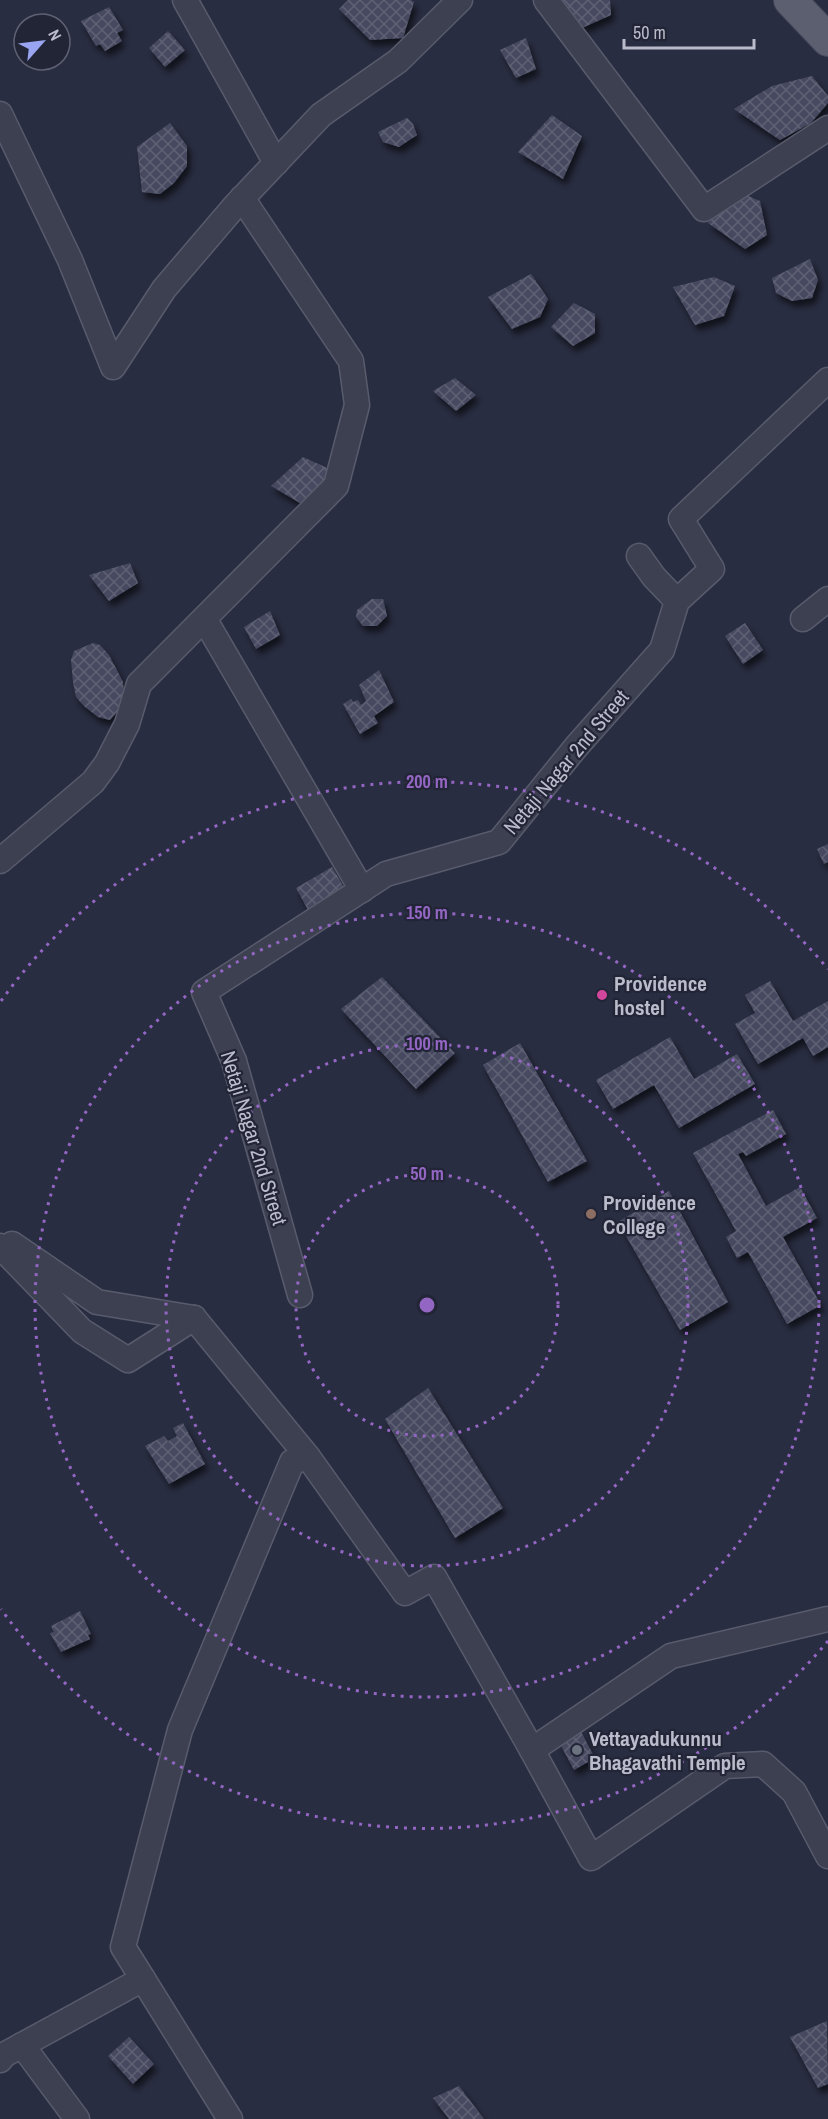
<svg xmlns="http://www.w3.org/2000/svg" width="828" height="2119" font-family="'Archivo Narrow',sans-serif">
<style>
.building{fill:url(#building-cross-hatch);filter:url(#shadow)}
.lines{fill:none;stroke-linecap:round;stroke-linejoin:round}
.minor-casing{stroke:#585b6b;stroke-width:27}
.major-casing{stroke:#47495a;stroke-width:34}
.minor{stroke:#3d4051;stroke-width:24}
.major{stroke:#5b5f70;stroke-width:32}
.ring{fill:none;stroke:#9466c4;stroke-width:3;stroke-dasharray:3 6}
.hotel-dot{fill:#d1479c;stroke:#222536;stroke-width:2}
.education-dot{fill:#8d6e63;stroke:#222536;stroke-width:2}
.worship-dot{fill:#6b7280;stroke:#222536;stroke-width:2}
.labels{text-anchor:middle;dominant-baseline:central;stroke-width:4.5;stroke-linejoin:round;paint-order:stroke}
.street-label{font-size:21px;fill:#babccb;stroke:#222536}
.poi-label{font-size:21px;font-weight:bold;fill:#babccb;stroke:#222536;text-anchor:start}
.centre{fill:#9466c4;stroke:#222536;stroke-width:3}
.ring-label{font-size:18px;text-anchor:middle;font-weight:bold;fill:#9466c4;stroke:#222536;stroke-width:4.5;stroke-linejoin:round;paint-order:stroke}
</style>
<defs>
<pattern id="building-cross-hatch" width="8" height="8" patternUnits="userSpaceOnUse" patternTransform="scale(1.5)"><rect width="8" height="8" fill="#464a60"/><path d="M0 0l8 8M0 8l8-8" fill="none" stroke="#5f6275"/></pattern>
<filter id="shadow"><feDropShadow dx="3.5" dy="6" stdDeviation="3" flood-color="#0009"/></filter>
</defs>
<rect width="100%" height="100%" fill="#292d41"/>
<g class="building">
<polygon points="348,0 411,0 414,2 403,38 370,40 339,9"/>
<polygon points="563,0 610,0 611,15 582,28"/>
<polygon points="109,7 123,30 117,33 122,41 105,51 100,44 96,46 81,21"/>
<polygon points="168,31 185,50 165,67 149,48"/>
<polygon points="526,38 536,69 516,78 500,50"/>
<polygon points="812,76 828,96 828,103 811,123 780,140 734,109 772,86"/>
<polygon points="552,115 582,136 563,179 518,152"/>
<polygon points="407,118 413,124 417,135 399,147 383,142 378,132"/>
<polygon points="170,123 187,146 187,166 174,183 160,194 142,192 137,147"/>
<polygon points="739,192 760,201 767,235 745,249 708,223"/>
<polygon points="810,259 818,280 812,298 792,301 776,293 772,278"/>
<polygon points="531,274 548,299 540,317 512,329 488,297"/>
<polygon points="714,277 735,286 724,316 695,325 673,287"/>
<polygon points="574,303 595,314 595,333 573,346 551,327"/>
<polygon points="455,378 476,395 456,411 433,391"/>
<polygon points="303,457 334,471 300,503 271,486"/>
<polygon points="130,563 138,583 109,601 89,575"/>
<polygon points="372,599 383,599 387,616 377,626 363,626 356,617 357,610"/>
<polygon points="270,611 280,635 256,649 244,627"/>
<polygon points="745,623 763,650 743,664 725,636"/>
<polygon points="93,643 100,645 109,655 123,682 124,698 121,707 110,720 98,717 84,706 76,697 73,682 71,660 74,651"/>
<polygon points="379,670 394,702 374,716 378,723 360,734 343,704 351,699 353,702 358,700 361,705 366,701 359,685"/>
<polygon points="828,844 828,862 824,864 817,849"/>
<polygon points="332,867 349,896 312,917 296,888"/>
<polygon points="382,977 455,1053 416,1089 341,1009"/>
<polygon points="770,981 793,1021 828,1001 828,1047 813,1056 803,1038 758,1064 735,1024 755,1013 745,995"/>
<polygon points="670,1037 694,1079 737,1054 755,1084 679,1128 654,1085 613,1109 596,1080"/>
<polygon points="520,1043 587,1161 548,1182 483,1065"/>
<polygon points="773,1110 786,1134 746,1156 743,1152 738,1154 766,1206 800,1187 817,1218 783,1237 821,1305 787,1324 748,1252 737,1258 726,1237 736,1231 693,1153"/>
<polygon points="669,1191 728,1302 680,1330 618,1222"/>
<polygon points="428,1388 503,1508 455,1538 385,1419"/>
<polygon points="183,1423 205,1464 169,1484 145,1446 164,1436 168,1441 177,1436 173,1428"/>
<polygon points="80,1611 91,1634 88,1635 90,1639 61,1652 50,1633 54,1632 51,1626"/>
<polygon points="580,1730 595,1758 574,1770 559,1742"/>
<polygon points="827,2021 828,2084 818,2088 790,2037"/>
<polygon points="129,2037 154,2064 133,2084 108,2056"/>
<polygon points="459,2086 484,2119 449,2119 433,2098"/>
</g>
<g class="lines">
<g class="minor-casing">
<g id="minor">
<polyline points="185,0 276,163"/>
<polyline points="546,0 704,209 828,128"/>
<polyline points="0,114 70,260 113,367 164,289 234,207 321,115 398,61 460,0"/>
<polyline points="639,556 654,577 677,601"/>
<polyline points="803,619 828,599"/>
<polyline points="205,620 362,890"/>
<polyline points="0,861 93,782 107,763 127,724 139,684 336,486 357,405 351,361 242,198"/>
<polyline points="12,1244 97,1302 194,1318"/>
<polyline points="0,1246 82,1331 128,1360 194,1318"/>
<polyline points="300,1295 234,1061 204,992 386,874 499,842 576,747 662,650 677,601 712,569 681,519 828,380"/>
<polyline points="194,1318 308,1457"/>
<polyline points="532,1750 591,1858 725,1766 763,1764 794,1792 828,1856"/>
<polyline points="22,2045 77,2119"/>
<polyline points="0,2060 4,2055 143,1979"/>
<polyline points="230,2119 123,1947 180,1730 292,1462 308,1457 405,1593 434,1577 532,1750 671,1656 828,1619"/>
</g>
</g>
<g class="major-casing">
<polyline id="major" points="790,0 828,40"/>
</g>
<use href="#minor" class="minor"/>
<use href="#major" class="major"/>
</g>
<g class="ring">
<circle cx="427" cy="1305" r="131"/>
<circle cx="427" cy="1305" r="261"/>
<circle cx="427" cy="1305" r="392"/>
<path d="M828 1641A523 523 0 0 1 1 1609M1 1001A523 523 0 0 1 828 969"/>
</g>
<circle class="hotel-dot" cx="602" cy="995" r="6"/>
<circle class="education-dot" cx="591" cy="1214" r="6"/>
<circle class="worship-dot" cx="577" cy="1750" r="6"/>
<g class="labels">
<g class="street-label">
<text transform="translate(566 762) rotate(-50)">Netaji Nagar 2nd Street</text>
<text transform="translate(254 1138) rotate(73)">Netaji Nagar 2nd Street</text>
</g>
<g class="poi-label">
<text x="614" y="983">Providence<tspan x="614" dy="24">hostel</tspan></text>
<text x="603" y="1202">Providence<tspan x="603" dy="24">College</tspan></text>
<text x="589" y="1738">Vettayadukunnu<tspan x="589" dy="24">Bhagavathi Temple</tspan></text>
</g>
</g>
<circle cx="427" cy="1305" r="9" class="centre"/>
<g class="ring-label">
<text x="427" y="788">200 m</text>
<text x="427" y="919">150 m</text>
<text x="427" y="1050">100 m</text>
<text x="427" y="1180">50 m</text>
</g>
<g transform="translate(42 42) rotate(62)"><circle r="28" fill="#222536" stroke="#5f6172" stroke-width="1.5"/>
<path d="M0-4.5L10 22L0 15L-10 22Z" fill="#99a5f0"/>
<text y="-9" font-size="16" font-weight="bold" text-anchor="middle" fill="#babccb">N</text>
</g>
<path d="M624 39v9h130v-9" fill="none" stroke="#babccb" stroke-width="3"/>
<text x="633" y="39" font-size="18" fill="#babccb" stroke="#222536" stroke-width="4.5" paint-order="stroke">50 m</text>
</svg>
